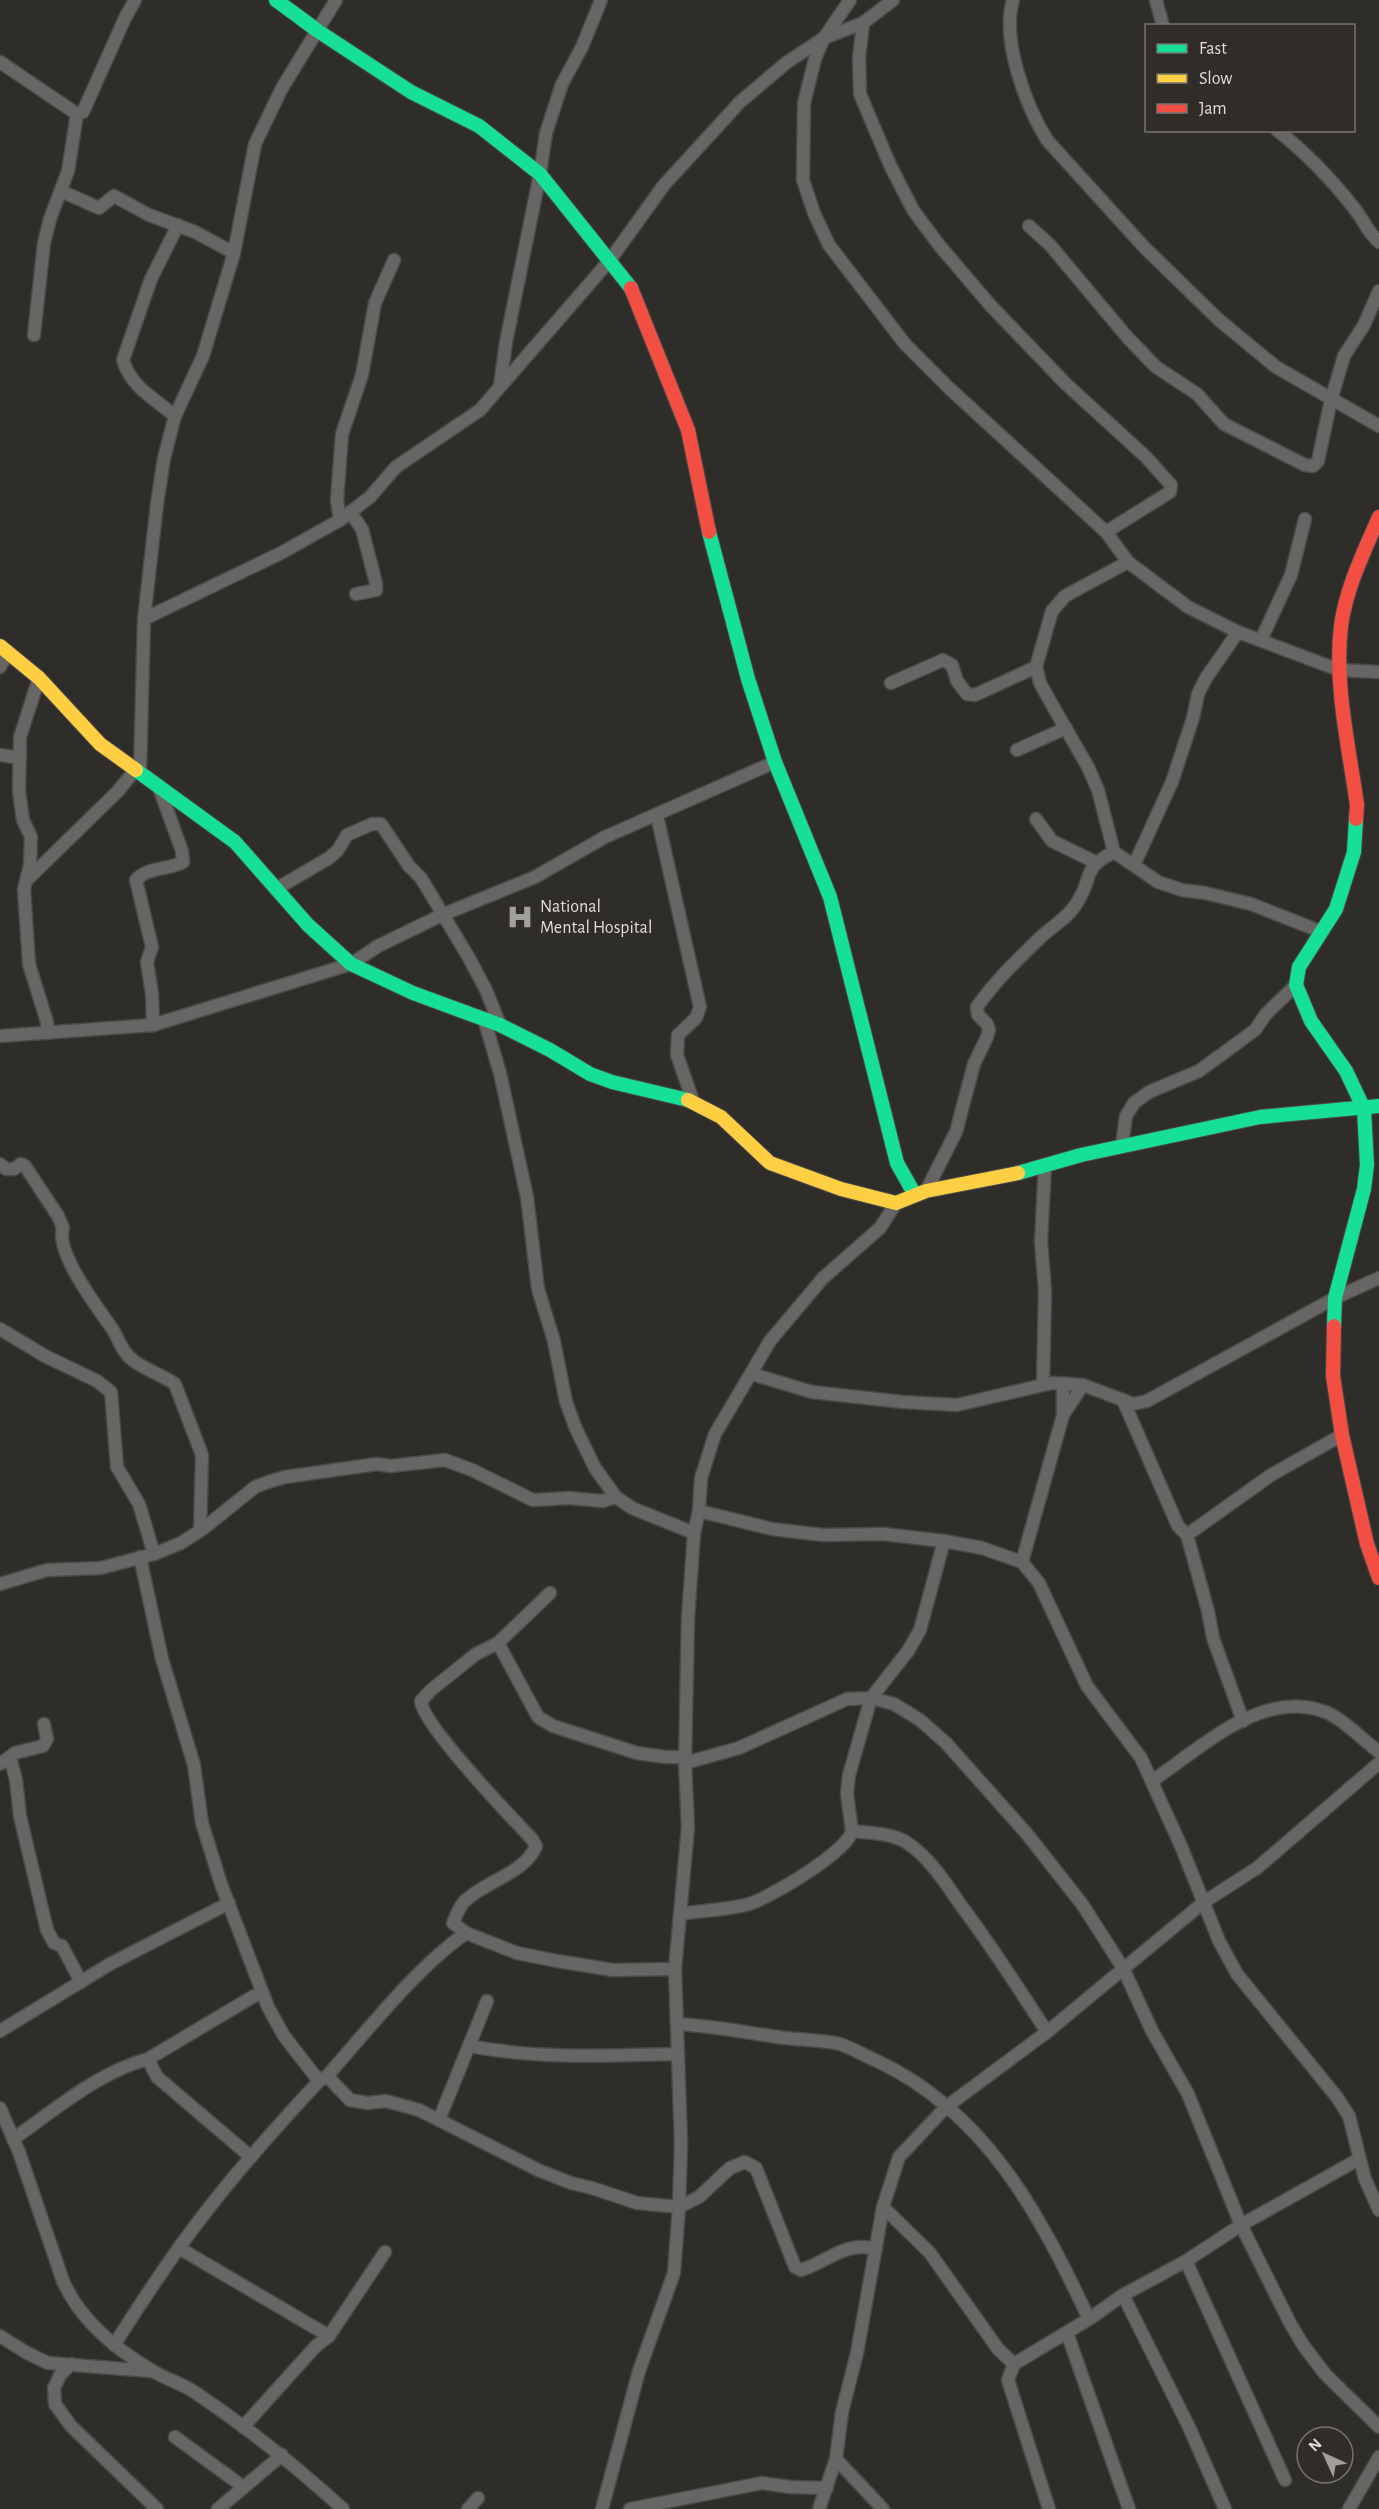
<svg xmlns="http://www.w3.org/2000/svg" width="1379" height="2509" font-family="'Alegreya Sans',sans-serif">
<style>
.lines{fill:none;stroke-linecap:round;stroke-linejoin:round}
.street-casing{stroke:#4b4a48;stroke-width:15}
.fast-casing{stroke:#4b4a48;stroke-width:16}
.slow-casing{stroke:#4b4a48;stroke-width:16}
.jam-casing{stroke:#4b4a48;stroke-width:16}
.street{stroke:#676665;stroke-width:12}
.fast{stroke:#16e098;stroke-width:14}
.slow{stroke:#ffcf43;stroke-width:14}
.jam{stroke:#f24e42;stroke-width:14}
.labels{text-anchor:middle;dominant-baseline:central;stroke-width:4.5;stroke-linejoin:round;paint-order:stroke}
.poi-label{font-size:18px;fill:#dfdddb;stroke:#302d29;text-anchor:start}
</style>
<rect width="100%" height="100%" fill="#2f2d2a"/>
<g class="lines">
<g class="street-casing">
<g id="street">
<polyline points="850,0 824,38 815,59 804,103 803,180 814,213 829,245 905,344 949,388 1106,532 1128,562 1188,607 1238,632 1339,670 1379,672"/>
<path d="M1013 0C1001 40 1026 106 1047 140L1144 247 1219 320 1276 367 1379 426"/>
<polyline points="1156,0 1163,26"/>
<polyline points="863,23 859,58 860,94 890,165 913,210 939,245 991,306 1066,384 1146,457 1171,485 1170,492 1106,532"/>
<polyline points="0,62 77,114 83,112 125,18 135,0"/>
<path d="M1277 130C1305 152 1332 180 1354 208 1363 219 1368 233 1379 242"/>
<polyline points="61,191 99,208 114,196 149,215 195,232 234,253"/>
<polyline points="1029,226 1050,245 1128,338 1156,367 1197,394 1224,424 1305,465 1313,466 1318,461 1331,400 1344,356 1364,325 1379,291"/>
<polyline points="34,335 44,243 50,219 68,171 77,114"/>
<polyline points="500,386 506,342 540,174 546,133 562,84 582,47 601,0"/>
<path d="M175 416C155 399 130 386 123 360L151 279 178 225"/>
<polyline points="350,512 362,529 376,583 376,590 356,594"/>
<polyline points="340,520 337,500 342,434 362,375 375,303 394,260"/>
<polyline points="1128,562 1065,596 1052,611 1036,667 1040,683 1051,703 1088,767 1098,790 1114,852 1158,882 1182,890 1205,893 1251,904 1322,932"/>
<polyline points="144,619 281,553 340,520 370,497 396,467 480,410 610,260 664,185 740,102 786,63 824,38 863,23 893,0"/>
<polyline points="1261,640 1291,575 1305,519"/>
<polyline points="0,667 8,652"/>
<polyline points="39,678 20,737 19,791 23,820 31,837 30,865 24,889 29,964 47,1022 48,1033"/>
<polyline points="891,683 943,660 952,665 957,681 967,694 975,695 1036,667"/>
<polyline points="1017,750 1066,728"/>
<polyline points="0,755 20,758"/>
<polyline points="140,771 144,619 157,504 164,458 175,416 203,356 234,253 255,144 282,88 336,0"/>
<polyline points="657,816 700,1007 696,1018 678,1035 677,1055 693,1101"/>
<polyline points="1036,819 1052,841 1095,862"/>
<polyline points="1134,865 1172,782 1193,718 1198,694 1206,678 1238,632"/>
<polyline points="28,879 118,791 136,769"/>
<polyline points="276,889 329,858 338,850 347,835 372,824 381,824 409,866 421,878 469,958 486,990 500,1025"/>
<polyline points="484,1019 500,1073 527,1197 538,1289 554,1341 566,1402 576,1429 595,1468 616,1497 632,1508 694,1533"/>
<path d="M153 1025 152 994 147 962 152 947 136 880C147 867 169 870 183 862L182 851 158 785"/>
<polyline points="0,1036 153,1025 351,964 378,946 442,915 535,877 605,837 775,762"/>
<polyline points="1122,1146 1126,1116 1134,1103 1149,1092 1199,1071 1255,1030 1266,1014 1296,985"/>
<path d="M0 1164 6 1169H14L21 1164 25 1166 58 1216 63 1228C55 1252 97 1307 111 1327 119 1338 121 1352 134 1361 146 1370 162 1375 175 1384L202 1455 200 1531"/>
<path d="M926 1191 956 1132 974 1064 987 1037 989 1030 987 1024 978 1015 977 1007C994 982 1019 958 1042 936 1053 926 1071 915 1078 901 1094 875 1081 869 1114 852"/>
<polyline points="0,1329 45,1356 97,1381 111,1392 117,1467 139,1504 154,1554"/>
<polyline points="752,1374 812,1392 903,1402 957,1405 1052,1383 1083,1385 1123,1400 1178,1526 1187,1535 1208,1611 1213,1638 1243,1721"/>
<polyline points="1043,1384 1045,1292 1041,1241 1045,1165"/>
<polyline points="1123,1400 1133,1404 1147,1401 1335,1298 1379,1278"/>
<polyline points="1063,1415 1083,1385"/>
<polyline points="699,1511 772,1529 823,1535 883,1534 944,1541 982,1548 1022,1562 1039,1583 1087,1686 1141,1758 1181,1846 1219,1941 1237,1974 1336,2096 1349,2116 1365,2179 1379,2210"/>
<polyline points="1187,1535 1271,1475 1342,1435"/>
<polyline points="140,1557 162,1659 194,1765 202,1823 221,1884 268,2007 284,2036 319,2081"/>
<polyline points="1022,1562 1063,1415 1063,1383"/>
<polyline points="0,1584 47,1570 101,1568 154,1554 181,1543 204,1528 255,1487 268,1482 285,1477 377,1464 390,1466 445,1460 472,1470 533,1500 569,1498 603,1501 616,1497"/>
<polyline points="498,1643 538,1717 553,1726 637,1753 665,1757 685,1757"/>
<polyline points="10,1757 16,1780 20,1816 47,1930 54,1943 62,1946 81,1982"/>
<polyline points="685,1763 739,1748 847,1699 871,1698 894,1704 920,1720 946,1743 1027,1834 1082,1904 1123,1968 1152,2031 1188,2094 1241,2225 1290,2323 1303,2345 1325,2374 1379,2427"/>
<polyline points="0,1764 15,1753 43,1746 47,1739 44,1724"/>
<path d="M1152 1781C1201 1748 1264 1686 1328 1713 1344 1720 1364 1741 1379 1752"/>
<path d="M852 1831C869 1833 891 1833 906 1842 929 1857 945 1882 960 1904 991 1945 1019 1989 1047 2032"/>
<path d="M681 1914C703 1910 728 1910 749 1904 771 1897 847 1852 852 1831L847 1794 849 1775 871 1698 908 1651 920 1630 944 1541"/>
<path d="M466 1933 453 1923C456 1916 459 1907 464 1902 484 1881 525 1874 536 1846L532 1839C511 1817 422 1724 421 1701L431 1690 476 1654 498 1643 550 1593"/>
<path d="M677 2024C714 2026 749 2033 785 2038 803 2040 822 2040 840 2044 852 2048 865 2056 877 2061 986 2112 1040 2215 1089 2319"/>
<polyline points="0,2031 110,1964 229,1903"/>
<path d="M469 2046C539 2059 608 2056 678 2054"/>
<polyline points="148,2059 157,2077 251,2157"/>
<path d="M327 2076 350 2100 367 2103 386 2101 419 2110 538 2170 571 2183 592 2188 637 2203 679 2207 699 2197 730 2168 745 2162 756 2168 795 2267 801 2270C827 2262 847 2240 876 2249"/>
<path d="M0 2108 19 2152 63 2281C80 2320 114 2348 151 2370 165 2379 182 2383 196 2393 248 2428 297 2467 343 2509"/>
<polyline points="439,2120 487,2001"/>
<path d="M13 2139C55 2110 98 2072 148 2059L254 1996 263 1993"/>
<polyline points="883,2207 930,2253 998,2349 1014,2364 1008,2380 1049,2509"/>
<polyline points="179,2248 329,2336"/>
<polyline points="1186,2261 1285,2480"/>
<polyline points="1123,2295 1189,2427 1225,2509"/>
<polyline points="1067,2333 1129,2509"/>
<polyline points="0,2336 27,2353 48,2363 150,2371"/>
<path d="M114 2345C143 2300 172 2255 205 2213 240 2167 280 2123 319 2081L327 2076C367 2031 417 1967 466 1933L517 1953 557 1961 613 1970 675 1969"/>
<polyline points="71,2364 60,2375 54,2388 55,2404 71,2426 157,2509"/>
<polyline points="1014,2364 1089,2319 1123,2295 1186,2261 1241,2225 1359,2159"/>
<polyline points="243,2427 316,2346 329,2336 385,2252"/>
<polyline points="175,2437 242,2486"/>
<polyline points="836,2459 883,2509"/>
<polyline points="218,2509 282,2455"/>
<polyline points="468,2509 478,2498"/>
<polyline points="602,2509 639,2371 674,2273 679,2207 681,2143 675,1969 688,1827 685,1763 688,1618 694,1533 699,1511 701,1478 715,1434 770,1341 823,1278 880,1228 896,1203"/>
<polyline points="630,2509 762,2483 790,2487 827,2488"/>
<polyline points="819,2509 836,2459 842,2412 857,2353 883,2207 899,2157 946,2107 1047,2032 1204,1902 1257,1868 1379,1763"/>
<polyline points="1349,2509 1379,2457"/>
</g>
</g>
<g class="fast-casing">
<g id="fast">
<polyline points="276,0 318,31 411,92 479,126 540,174 631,288"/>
<polyline points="709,532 748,679 775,762 830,897 897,1163 915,1195"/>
<polyline points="136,770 235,842 308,925 351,964 413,993 500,1025 550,1050 590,1074 612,1082 688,1100"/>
<polyline points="1018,1173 1081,1155 1260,1117 1379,1106"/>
<polyline points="1334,1326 1335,1298 1364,1189 1367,1165 1364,1109 1346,1071 1311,1021 1296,985 1299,967 1336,909 1354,852 1356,819"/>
</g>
</g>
<g class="slow-casing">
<g id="slow">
<polyline points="0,646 39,678 100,744 136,770"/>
<polyline points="688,1100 721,1117 770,1163 841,1189 896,1203 926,1191 1018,1173"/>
</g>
</g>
<g class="jam-casing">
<g id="jam">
<polyline points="631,288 688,430 709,532"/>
<path d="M1356 819 1357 805C1349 747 1334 685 1341 626 1346 588 1364 552 1379 517"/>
<polyline points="1334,1326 1333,1376 1342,1435 1367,1544 1379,1578"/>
</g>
</g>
<use href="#street" class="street"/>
<use href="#fast" class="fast"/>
<use href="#slow" class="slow"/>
<use href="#jam" class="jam"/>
</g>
<defs>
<g id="hospital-bare" transform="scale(2.07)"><path d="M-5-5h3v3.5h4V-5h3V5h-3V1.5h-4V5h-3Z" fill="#a19f9d" stroke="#302d29" stroke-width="2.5" paint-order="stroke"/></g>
</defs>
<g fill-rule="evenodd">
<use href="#hospital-bare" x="520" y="917"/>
</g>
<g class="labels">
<g class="poi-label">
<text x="540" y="907">National<tspan x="540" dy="21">Mental Hospital</tspan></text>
</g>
</g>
<rect x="1145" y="24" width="210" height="108" fill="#302d29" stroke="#767370" stroke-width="1.5"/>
<rect x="1157" y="44" width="30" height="9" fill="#16e098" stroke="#767370" stroke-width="1.5"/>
<text x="1199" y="54" font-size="18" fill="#dfdddb">Fast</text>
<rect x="1157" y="74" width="30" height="9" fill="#ffcf43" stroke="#767370" stroke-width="1.5"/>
<text x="1199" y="84" font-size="18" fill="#dfdddb">Slow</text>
<rect x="1157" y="104" width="30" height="9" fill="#f24e42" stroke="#767370" stroke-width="1.5"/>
<text x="1199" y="114" font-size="18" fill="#dfdddb">Jam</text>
<g transform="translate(1325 2455) rotate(315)"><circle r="28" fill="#302d29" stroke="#767370" stroke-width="1.5"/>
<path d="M0-4.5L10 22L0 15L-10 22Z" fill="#a19f9d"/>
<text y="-9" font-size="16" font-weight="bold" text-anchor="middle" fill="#dfdddb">N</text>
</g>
</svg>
